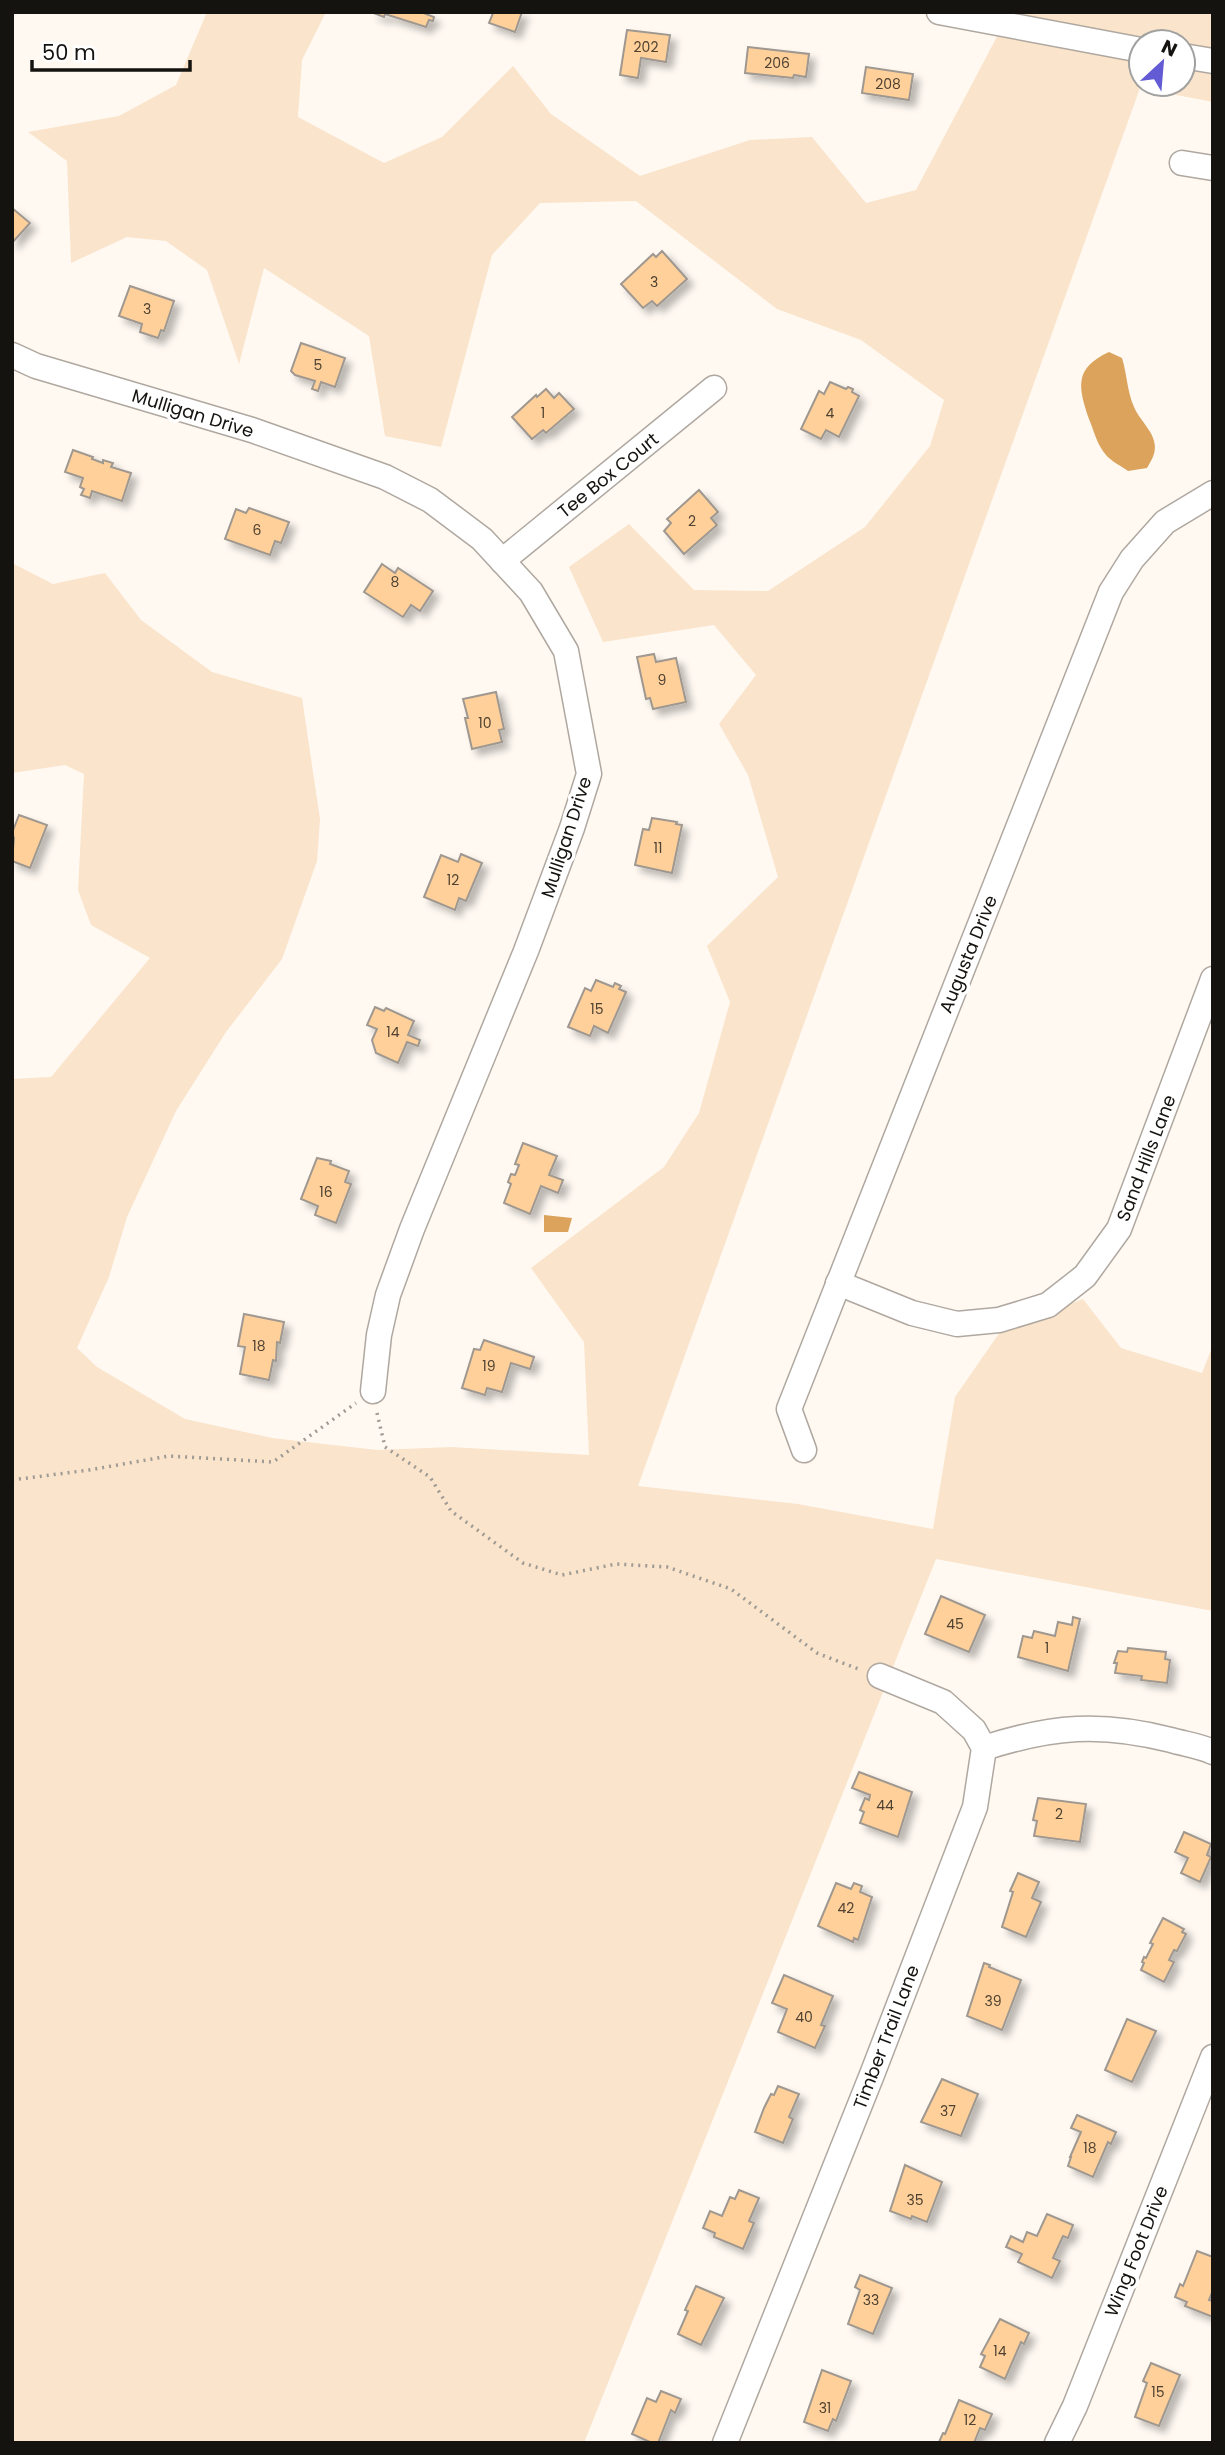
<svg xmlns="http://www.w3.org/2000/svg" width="1225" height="2455" font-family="Poppins,sans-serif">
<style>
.green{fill:#fae4cb;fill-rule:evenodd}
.water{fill:#dba35c}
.building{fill:#ffd099;stroke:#9f9890;stroke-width:2;filter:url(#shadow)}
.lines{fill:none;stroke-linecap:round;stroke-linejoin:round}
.minor-casing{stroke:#afa8a0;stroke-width:27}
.path{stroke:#9e9a94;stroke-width:3.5;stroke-dasharray:2 5;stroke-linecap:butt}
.minor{stroke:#fff;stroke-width:24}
.labels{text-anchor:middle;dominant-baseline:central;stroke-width:7;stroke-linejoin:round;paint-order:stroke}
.number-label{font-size:14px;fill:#504232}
.street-label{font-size:18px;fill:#151310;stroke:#fff}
</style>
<defs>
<filter id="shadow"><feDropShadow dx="6" dy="6" stdDeviation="3.5" flood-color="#0004"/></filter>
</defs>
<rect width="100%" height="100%" fill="#fff9f2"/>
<path class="green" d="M207 12H326L302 60 298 117 384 163 442 137 513 66 551 114 640 176 750 140 812 137 866 203 916 190 1010 12H1213V102L1140 88 638 1486 798 1504 933 1529 955 1397 1000 1332 1083 1299 1121 1348 1202 1373 1213 1345V1611L936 1559 584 2443H12V1079L51 1077 150 958 91 925 78 890 84 774 65 765 12 773V563L53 584 105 573 141 620 212 672 302 698 320 819 317 861 282 959 226 1032 176 1111 127 1217 109 1277 77 1348 97 1367 185 1419 272 1438 377 1450 452 1447 589 1455 584 1342 531 1268 664 1167 699 1113 730 1002 707 946 778 877 748 775 719 724 756 675 714 625 603 642 569 567 629 524 694 590 768 591 865 527 930 446 944 400 861 340 777 309 636 201 540 203 492 255 441 447 385 436 369 336 264 268 239 364 207 270 166 241 127 237 71 263 67 161 28 132 119 116 176 85ZM1141 42H1183V84H1141Z"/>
<g class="water">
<path d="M1109 352 1122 358C1127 374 1127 391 1134 407 1139 419 1151 429 1154 441 1157 452 1152 459 1147 468L1128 471C1121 466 1111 461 1106 455 1097 445 1094 431 1089 419 1078 387 1074 368 1109 352Z"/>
<polygon points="544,1215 572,1218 568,1232 544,1232"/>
</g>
<g class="building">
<polygon points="371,12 421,12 434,17 433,21 429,20 426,27 385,14 384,17"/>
<polygon points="490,12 522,12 515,32 489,23 493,13"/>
<polygon points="627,30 670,35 666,62 641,58 638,78 620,75"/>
<polygon points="748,47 809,54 806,77 794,75 793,78 745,73"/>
<polygon points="866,67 913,74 909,100 862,93"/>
<polygon points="12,208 30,223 12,243"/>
<polygon points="662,251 687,279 657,306 652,301 643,308 621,284 653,254 656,257"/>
<polygon points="130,286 174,301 164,331 161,330 158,338 140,332 142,324 119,316"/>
<polygon points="301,343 345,358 335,387 321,382 318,391 312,389 315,381 295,375 291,371"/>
<polygon points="830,382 846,389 848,387 853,389 852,392 859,396 839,437 826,430 821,439 801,429 819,391 824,394"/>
<polygon points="546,389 554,398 559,393 574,409 546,433 543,430 532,439 512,417 536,395 537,397"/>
<polygon points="73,450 93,457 92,459 103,463 103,460 113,463 111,467 131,473 122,501 92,491 90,498 81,495 84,489 80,487 83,478 65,472"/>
<polygon points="699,490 718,512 711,518 717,525 684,554 664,531 671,523 667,519"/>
<polygon points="249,508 289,522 281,543 275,541 270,555 225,539 236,509 246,513"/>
<polygon points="382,564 395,573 398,568 433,591 420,611 411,605 403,617 364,592"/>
<polygon points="654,654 656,662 676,658 686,702 653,709 650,698 646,699 637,657"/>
<polygon points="496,692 504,729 499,730 502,742 472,749 465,718 468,718 463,699"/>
<polygon points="19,815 47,825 30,868 12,861 14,838 12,833"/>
<polygon points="652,818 677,822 676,824 682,825 672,873 635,865 643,829 649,830"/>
<polygon points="461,854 482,863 466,901 459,898 455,910 424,897 441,855 458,862"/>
<polygon points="596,980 613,987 615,983 621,986 619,989 626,992 608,1033 594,1026 590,1036 568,1027 585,988 591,991"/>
<polygon points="375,1007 384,1011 386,1008 414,1021 408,1035 420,1040 418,1046 407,1042 398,1063 376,1053 372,1040 377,1029 367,1025"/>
<polygon points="523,1143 557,1156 549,1175 563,1180 558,1193 541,1186 530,1214 504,1203 511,1184 508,1182 511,1174 515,1175 519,1165 515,1164"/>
<polygon points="317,1158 331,1161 330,1164 349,1171 345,1182 351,1184 336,1223 315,1215 318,1206 301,1199"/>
<polygon points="244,1314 284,1322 280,1343 277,1342 276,1361 273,1360 269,1380 240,1374 245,1347 238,1346"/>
<polygon points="484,1340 534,1357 530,1369 511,1363 502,1392 487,1388 485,1395 462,1388 474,1349 480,1350"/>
<polygon points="941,1596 985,1615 969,1652 925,1634"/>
<polygon points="1073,1617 1080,1619 1068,1671 1018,1657 1023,1636 1032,1638 1034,1631 1055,1636 1058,1622 1072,1625"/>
<polygon points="1128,1648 1166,1652 1165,1659 1170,1660 1167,1683 1141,1680 1142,1676 1115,1673 1117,1663 1114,1663 1118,1651 1127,1652"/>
<polygon points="859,1772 912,1792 898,1837 860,1823 864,1812 860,1810 865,1798 869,1800 870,1795 852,1788"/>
<polygon points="1038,1798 1086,1804 1080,1842 1034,1836 1037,1821 1033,1820"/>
<polygon points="1184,1832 1211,1844 1207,1855 1211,1857 1200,1882 1181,1873 1188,1858 1175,1852"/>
<polygon points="1018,1873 1039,1882 1032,1898 1041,1902 1026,1937 1002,1927 1013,1892 1010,1891"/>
<polygon points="836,1883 851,1889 854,1883 862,1886 860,1892 872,1897 858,1940 854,1938 853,1942 818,1926"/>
<polygon points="1163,1918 1184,1929 1182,1932 1186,1934 1177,1951 1174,1950 1169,1960 1174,1962 1164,1982 1141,1970 1144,1963 1142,1962 1144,1957 1146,1958 1153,1944 1150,1943"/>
<polygon points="984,1963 990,1965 989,1967 1021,1980 1002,2030 967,2016"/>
<polygon points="784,1975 833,1996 821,2025 825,2026 815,2048 778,2032 787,2009 772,2003"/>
<polygon points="1127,2019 1156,2031 1132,2082 1105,2070"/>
<polygon points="942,2079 978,2094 961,2136 921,2122"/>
<polygon points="778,2086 799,2094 789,2117 793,2119 783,2143 755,2132 764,2108 771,2094 774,2095"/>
<polygon points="1077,2115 1116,2132 1111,2144 1108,2142 1093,2177 1068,2166 1071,2157 1070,2157 1081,2132 1071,2128"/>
<polygon points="905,2165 942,2182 927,2222 912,2216 911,2219 890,2211"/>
<polygon points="739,2190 759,2198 749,2221 754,2223 743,2249 714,2237 715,2233 703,2228 710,2211 722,2216 730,2197 735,2199"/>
<polygon points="1047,2214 1073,2225 1068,2238 1063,2236 1053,2258 1060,2261 1052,2278 1018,2262 1022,2254 1006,2247 1011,2236 1023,2242 1027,2232 1037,2236"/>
<polygon points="1197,2251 1213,2257 1213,2290 1209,2300 1213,2301 1213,2317 1185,2306 1187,2302 1175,2297 1180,2284 1183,2286"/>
<polygon points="860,2275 892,2288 873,2334 848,2324 860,2290 855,2287"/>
<polygon points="696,2286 724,2298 701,2345 678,2334 688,2311 685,2310"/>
<polygon points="1000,2319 1029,2333 1024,2344 1021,2342 1005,2379 980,2367 985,2356 981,2354"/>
<polygon points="1151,2363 1180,2375 1159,2426 1135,2417 1147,2383 1143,2381"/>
<polygon points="822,2370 851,2381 836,2421 833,2419 828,2431 804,2422"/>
<polygon points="661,2391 681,2399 675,2413 671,2410 658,2443 652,2443 632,2434 647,2398 656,2402"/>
<polygon points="959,2400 992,2414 985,2430 980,2428 974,2443 939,2442 943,2433 945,2434"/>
</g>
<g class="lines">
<g class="minor-casing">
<g id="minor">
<polyline points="939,12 1141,50"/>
<polyline points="1183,56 1213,61"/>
<polyline points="1182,163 1213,168"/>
<polyline points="12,355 36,366 252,430 385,477 430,500 482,539 531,592 566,651 589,774 572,828 526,951 412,1229 388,1295 379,1335 373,1391"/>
<polyline points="502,561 714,388"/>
<polyline points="838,1283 912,1313 957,1324 999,1320 1048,1305 1085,1276 1119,1229 1213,979"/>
<polyline points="804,1450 789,1409 1111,592 1132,559 1165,522 1213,493"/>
<path d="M984 1748C1052 1726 1101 1722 1171 1740 1185 1744 1200 1746 1213 1752"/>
<polyline points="725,2443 873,2072 975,1807 984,1748 974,1730 943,1702 880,1676"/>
<polyline points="1057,2443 1075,2406 1213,2057"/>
</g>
</g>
<g class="path">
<polyline points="377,1413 385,1447 430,1477 451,1511 523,1563 562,1575 616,1564 667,1567 731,1589 817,1653 861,1670"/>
<polyline points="12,1480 89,1470 169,1456 273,1462 356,1403"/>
</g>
<use href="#minor" class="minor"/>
</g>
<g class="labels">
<g class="number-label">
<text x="646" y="47">202</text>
<text x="777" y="63">206</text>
<text x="888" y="84">208</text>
<text x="654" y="282">3</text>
<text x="147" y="309">3</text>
<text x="318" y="365">5</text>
<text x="543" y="413">1</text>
<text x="830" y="413">4</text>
<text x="692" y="521">2</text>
<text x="257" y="530">6</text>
<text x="395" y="582">8</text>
<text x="662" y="680">9</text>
<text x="485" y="723">10</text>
<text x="658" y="848">11</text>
<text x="453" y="880">12</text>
<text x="597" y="1009">15</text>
<text x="393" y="1032">14</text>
<text x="326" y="1192">16</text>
<text x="259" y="1346">18</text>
<text x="489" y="1366">19</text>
<text x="955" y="1624">45</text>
<text x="1047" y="1648">1</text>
<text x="885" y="1805">44</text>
<text x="1059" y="1814">2</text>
<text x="846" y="1908">42</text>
<text x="993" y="2001">39</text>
<text x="804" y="2017">40</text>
<text x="948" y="2111">37</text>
<text x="1090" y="2148">18</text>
<text x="915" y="2200">35</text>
<text x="871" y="2300">33</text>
<text x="1000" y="2351">14</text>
<text x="1158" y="2392">15</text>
<text x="825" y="2408">31</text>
<text x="970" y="2420">12</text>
</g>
<g class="street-label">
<text transform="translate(193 413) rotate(17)">Mulligan Drive</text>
<text transform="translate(608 475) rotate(-39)">Tee Box Court</text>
<text transform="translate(566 837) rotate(-72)">Mulligan Drive</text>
<text transform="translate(968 954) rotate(-68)">Augusta Drive</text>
<text transform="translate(1146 1158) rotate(-69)">Sand Hills Lane</text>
<text transform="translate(886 2037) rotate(-69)">Timber Trail Lane</text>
<text transform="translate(1136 2251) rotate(-68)">Wing Foot Drive</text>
</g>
</g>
<rect width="1225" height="2455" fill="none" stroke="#151310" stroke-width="28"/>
<g transform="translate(1162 63) rotate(26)"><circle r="33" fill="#ffffff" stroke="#a1a19f" stroke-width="2"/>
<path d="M0-5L12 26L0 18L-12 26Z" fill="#625bd4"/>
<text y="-10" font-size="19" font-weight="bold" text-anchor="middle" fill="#151310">N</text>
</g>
<path d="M32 60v10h158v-10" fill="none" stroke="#151310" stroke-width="3.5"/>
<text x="42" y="60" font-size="21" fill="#151310" stroke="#ffffff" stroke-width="5" paint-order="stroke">50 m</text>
</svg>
